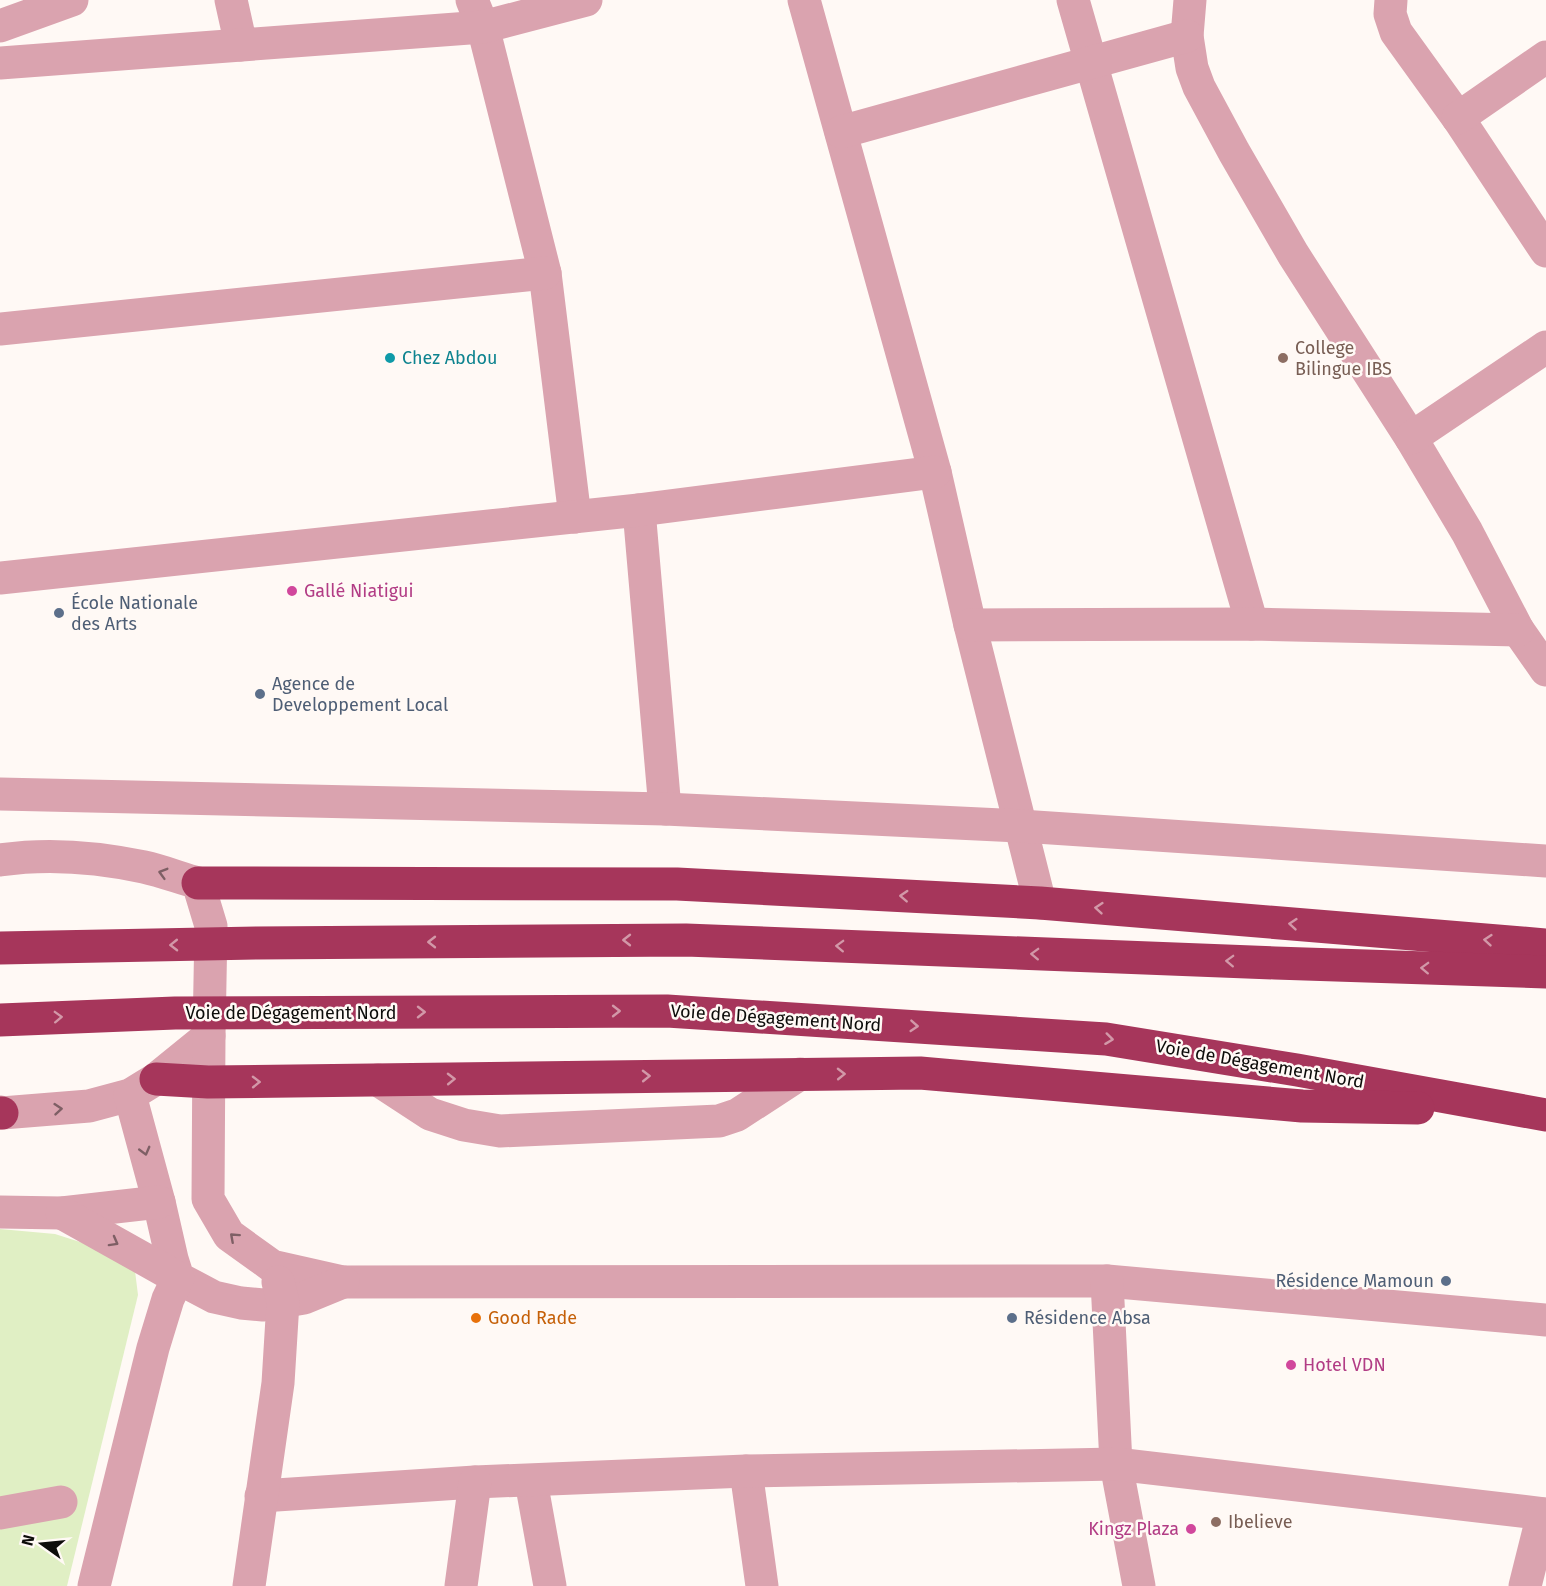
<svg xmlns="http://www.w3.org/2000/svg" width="1546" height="1586" font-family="'Fira Sans',sans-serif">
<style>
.green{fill:#e0efc4}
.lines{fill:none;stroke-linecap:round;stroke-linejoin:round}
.minor{stroke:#daa3af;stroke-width:33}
.highway{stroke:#a6365b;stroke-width:33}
.oneway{stroke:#7e5f65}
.oneway2{stroke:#d298a8}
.culture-dot{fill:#0f9aa8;stroke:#fff9f5;stroke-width:2}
.education-dot{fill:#8d6e63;stroke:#fff9f5;stroke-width:2}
.hotel-dot{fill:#d1479c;stroke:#fff9f5;stroke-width:2}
.service-dot{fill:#5c6f8a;stroke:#fff9f5;stroke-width:2}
.food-dot{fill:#e8710a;stroke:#fff9f5;stroke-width:2}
.labels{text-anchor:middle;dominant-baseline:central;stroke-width:5;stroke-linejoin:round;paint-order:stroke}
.education-label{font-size:18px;fill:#785e54;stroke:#fff9f5;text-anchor:start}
.culture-label{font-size:18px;fill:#0d838f;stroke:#fff9f5;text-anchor:start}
.hotel-label{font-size:18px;fill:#b23c85;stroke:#fff9f5;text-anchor:start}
.service-label{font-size:18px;fill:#4e5e75;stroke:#fff9f5;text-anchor:start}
.street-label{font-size:18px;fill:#0d0c0a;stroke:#fff9f5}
.food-label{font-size:18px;fill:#c56008;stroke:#fff9f5;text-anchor:start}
</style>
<rect width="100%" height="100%" fill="#fff9f5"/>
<polygon class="green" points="0,1229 55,1234 102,1249 135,1271 138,1295 67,1586 0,1586"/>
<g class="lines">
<g class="minor">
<polyline points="231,0 241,45"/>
<polyline points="472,0 483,27 545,273 575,517"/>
<polyline points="804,0 935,472 970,625 1040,903"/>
<polyline points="1073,0 1252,624"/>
<polyline points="1190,0 1187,36 1192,68 1199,87 1234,152 1293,254 1411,438 1467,532 1518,630 1546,670"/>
<polyline points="1391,0 1390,14 1396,32 1458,118 1546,251"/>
<polyline points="0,26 72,0"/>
<polyline points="0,63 483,27 586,0"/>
<polyline points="1458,118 1546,57"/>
<polyline points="841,132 1187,36"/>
<polyline points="0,329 545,273"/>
<polyline points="1411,438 1546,347"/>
<polyline points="639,510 665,809"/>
<polyline points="0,578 639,510 935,472"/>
<polyline points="970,625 1252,624 1518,630"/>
<polyline points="0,794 665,809 1021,826 1546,861"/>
<path d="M0 860C47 853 97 857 144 867 162 871 180 878 198 883L211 926 209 1036 156 1079 130 1095 89 1106 2 1113 0 1112"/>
<polyline points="209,1036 208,1199 229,1235 272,1266 343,1282 1107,1281 1546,1320"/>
<polyline points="378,1080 430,1114 464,1125 500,1131 719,1121 737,1115 800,1074"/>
<polyline points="130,1095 159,1202 172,1259 178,1278 214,1297 241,1303 263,1305 304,1298 343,1282"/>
<polyline points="0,1212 62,1213 159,1202"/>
<polyline points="62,1213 178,1278 168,1299 153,1348 94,1586"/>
<polyline points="1107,1281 1116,1464 1139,1586"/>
<polyline points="746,1471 762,1586"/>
<polyline points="531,1481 550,1586"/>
<polyline points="261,1496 475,1482 746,1471 1116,1464 1546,1514"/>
<polyline points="0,1513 61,1502"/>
<polyline points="249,1586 278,1383 283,1302 278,1282"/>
<polyline points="461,1586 475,1482"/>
<polyline points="1525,1586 1543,1514"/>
</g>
<g class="highway">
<polyline points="198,883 677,884 1040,903 1546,945"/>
<polyline points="0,948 257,943 686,940 1275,963 1546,972"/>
<polyline points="0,1020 175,1013 667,1011 1106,1039 1297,1070 1546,1115"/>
<polyline points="156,1079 208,1082 920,1073 1302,1106 1418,1108"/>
<polyline points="0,1113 2,1113"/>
</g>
</g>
<defs><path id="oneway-chevron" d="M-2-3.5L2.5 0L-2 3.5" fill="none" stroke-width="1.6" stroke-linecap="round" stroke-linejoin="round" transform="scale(1.5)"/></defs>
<g class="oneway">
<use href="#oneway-chevron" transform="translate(163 873) rotate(-164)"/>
<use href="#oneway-chevron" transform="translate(58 1109) rotate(-5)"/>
<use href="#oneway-chevron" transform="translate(145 1151) rotate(75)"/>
<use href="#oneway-chevron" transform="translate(234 1237) rotate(-138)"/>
<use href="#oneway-chevron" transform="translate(114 1242) rotate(29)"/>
</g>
<g class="oneway2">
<use href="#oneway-chevron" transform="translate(904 896) rotate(-177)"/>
<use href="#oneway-chevron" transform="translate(1099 908) rotate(-175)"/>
<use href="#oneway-chevron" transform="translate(1293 924) rotate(-175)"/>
<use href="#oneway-chevron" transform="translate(627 940) rotate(180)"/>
<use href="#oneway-chevron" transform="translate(1488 940) rotate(-175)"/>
<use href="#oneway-chevron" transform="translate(432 942) rotate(180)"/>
<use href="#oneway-chevron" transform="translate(174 945) rotate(179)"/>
<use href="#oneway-chevron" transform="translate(840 946) rotate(-178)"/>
<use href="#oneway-chevron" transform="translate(1035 954) rotate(-178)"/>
<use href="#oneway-chevron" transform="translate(1230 961) rotate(-178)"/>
<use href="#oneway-chevron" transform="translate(1425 968) rotate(-178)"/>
<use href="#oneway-chevron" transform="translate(616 1011)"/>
<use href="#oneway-chevron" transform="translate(421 1012)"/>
<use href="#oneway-chevron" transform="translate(58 1017) rotate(-2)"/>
<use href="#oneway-chevron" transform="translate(914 1026) rotate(4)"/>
<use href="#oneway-chevron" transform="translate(1109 1039) rotate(7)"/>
<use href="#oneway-chevron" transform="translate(841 1074) rotate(-1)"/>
<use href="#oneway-chevron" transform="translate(646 1076) rotate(-1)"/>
<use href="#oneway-chevron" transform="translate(451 1079) rotate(-1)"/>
<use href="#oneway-chevron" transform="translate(256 1082) rotate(-1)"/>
</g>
<circle class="culture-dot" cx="390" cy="358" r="6"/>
<g class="education-dot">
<circle cx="1283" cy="358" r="6"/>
<circle cx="1216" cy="1522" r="6"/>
</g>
<g class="hotel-dot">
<circle cx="292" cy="591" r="6"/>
<circle cx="1291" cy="1365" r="6"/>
<circle cx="1191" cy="1529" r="6"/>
</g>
<g class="service-dot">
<circle cx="59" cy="613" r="6"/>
<circle cx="260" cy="694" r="6"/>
<circle cx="1446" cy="1281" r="6"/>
<circle cx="1012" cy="1318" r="6"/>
</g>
<circle class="food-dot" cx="476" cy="1318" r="6"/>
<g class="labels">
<g class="education-label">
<text x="1295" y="348">College<tspan x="1295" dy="21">Bilingue IBS</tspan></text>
<text x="1228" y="1522">Ibelieve</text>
</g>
<g class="culture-label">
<text x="402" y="358">Chez Abdou</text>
</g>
<g class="hotel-label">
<text x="304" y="591">Gallé Niatigui</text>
<text x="1303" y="1365">Hotel VDN</text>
<text x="1179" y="1529" text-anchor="end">Kingz Plaza</text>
</g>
<g class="service-label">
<text x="71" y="603">École Nationale<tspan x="71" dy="21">des Arts</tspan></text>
<text x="272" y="684">Agence de<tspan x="272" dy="21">Developpement Local</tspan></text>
<text x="1434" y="1281" text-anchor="end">Résidence Mamoun</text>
<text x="1024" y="1318">Résidence Absa</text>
</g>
<g class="street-label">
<text x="291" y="1013">Voie de Dégagement Nord</text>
<text transform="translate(776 1018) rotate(4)">Voie de Dégagement Nord</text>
<text transform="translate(1260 1064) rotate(10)">Voie de Dégagement Nord</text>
</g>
<g class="food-label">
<text x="488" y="1318">Good Rade</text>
</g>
</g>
<g transform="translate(42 1544) rotate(285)" stroke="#fff9f5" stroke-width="4.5" paint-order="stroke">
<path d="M0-4.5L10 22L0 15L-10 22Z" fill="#0d0c0a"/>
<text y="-9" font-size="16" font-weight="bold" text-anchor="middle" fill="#0d0c0a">N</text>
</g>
</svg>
